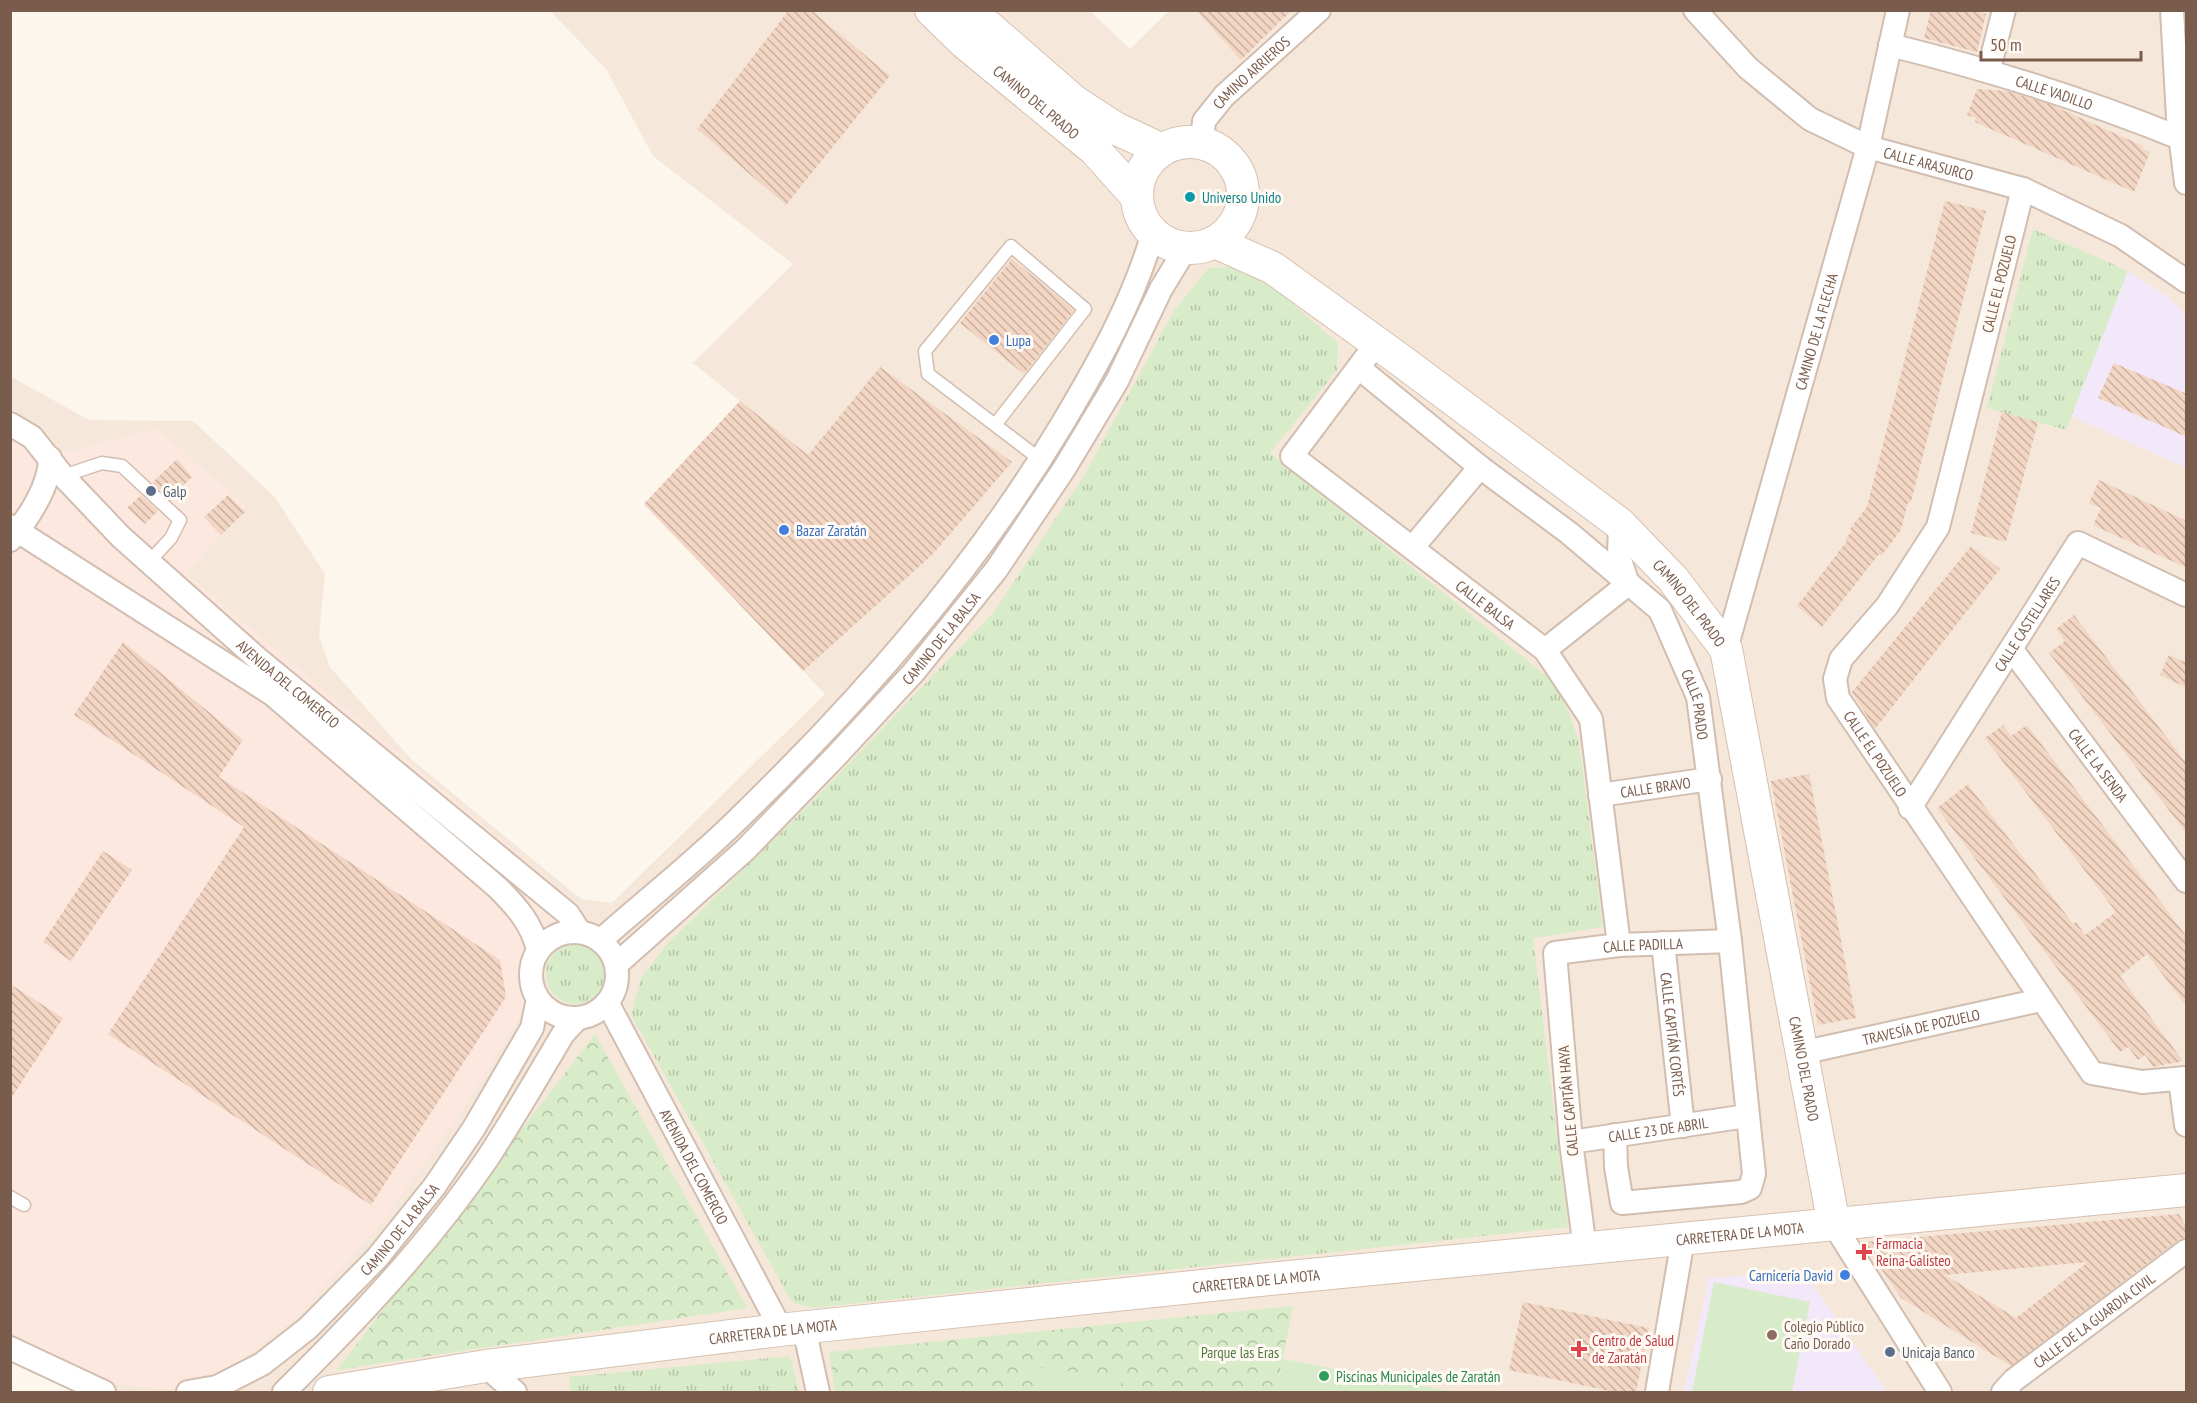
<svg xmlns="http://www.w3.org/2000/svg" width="2197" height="1403" font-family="'PT Sans Narrow',sans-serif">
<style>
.residential{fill:#f5e8da}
.commercial{fill:#fde8e0}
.education{fill:#f3e8fa}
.grass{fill:url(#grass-tufts)}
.park{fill:url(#park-crowns)}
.pitch{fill:#d8ecc9}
.building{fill:url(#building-back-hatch);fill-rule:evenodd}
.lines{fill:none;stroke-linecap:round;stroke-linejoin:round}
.service-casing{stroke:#d1beb0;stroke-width:15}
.minor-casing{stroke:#d1beb0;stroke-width:26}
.secondary-casing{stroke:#d6c0b0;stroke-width:34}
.service{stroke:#fff;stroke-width:12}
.minor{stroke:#fff;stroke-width:22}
.secondary{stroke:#fff;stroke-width:32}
.culture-dot{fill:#0f9aa8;stroke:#fffaf3;stroke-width:2}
.shop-dot{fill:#3f7fe0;stroke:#fffaf3;stroke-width:2}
.service-dot{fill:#5c6f8a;stroke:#fffaf3;stroke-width:2}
.health-dot{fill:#e0444e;stroke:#fffaf3;stroke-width:2}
.education-dot{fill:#8d6e63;stroke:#fffaf3;stroke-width:2}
.leisure-dot{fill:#2e9e5b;stroke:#fffaf3;stroke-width:2}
.labels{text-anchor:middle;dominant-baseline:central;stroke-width:6;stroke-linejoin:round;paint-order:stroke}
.street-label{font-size:15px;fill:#7a5c4d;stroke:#fffaf3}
.culture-label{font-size:15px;fill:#0d838f;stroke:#fffaf3;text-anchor:start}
.shop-label{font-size:15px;fill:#366cbe;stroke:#fffaf3;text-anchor:start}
.service-label{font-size:15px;fill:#4e5e75;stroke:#fffaf3;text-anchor:start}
.health-label{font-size:15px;fill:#be3a42;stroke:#fffaf3;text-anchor:start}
.education-label{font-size:15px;fill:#785e54;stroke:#fffaf3;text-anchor:start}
.park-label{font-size:15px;fill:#537a41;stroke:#fffaf3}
.leisure-label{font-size:15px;fill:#27864d;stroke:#fffaf3;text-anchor:start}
</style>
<defs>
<pattern id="grass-tufts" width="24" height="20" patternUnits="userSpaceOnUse" patternTransform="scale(1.5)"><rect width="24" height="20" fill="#d8ecc9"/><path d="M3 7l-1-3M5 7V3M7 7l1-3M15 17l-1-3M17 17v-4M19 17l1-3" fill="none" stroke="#b4c2a5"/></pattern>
<pattern id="park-crowns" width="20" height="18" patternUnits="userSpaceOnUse" patternTransform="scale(1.5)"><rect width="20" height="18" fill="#d8ecc9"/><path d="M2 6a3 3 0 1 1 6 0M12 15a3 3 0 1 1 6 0" fill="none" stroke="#b4c2a5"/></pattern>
<pattern id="building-back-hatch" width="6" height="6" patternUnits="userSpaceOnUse" patternTransform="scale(1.5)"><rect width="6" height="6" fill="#f3d5c3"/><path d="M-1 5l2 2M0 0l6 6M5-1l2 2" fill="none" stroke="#cab0a1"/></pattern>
</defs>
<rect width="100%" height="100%" fill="#fdf6ec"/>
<polygon class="residential" points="1170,10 2186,11 2186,1392 95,1392 11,1337 10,376 89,420 193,421 274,496 325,574 319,636 330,667 411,759 581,899 612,903 825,694 644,504 740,401 693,363 793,264 653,156 606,69 550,11 1090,11 1130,49"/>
<polygon class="commercial" points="10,409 26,418 59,454 156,429 246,506 186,574 582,908 523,944 528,1003 467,1103 375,1231 290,1323 237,1363 170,1390 104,1382 11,1333"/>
<g class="education">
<polygon points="2128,271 2168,297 2186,315 2186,468 2071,416"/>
<polygon points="1804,1272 1887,1392 1684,1392 1709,1278"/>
</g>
<g class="grass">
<polygon points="2033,229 2128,271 2066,430 1987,408"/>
<polygon points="1249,266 1338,343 1337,370 1270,453 1559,686 1579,742 1603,927 1533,938 1568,1227 813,1308 792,1302 631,1015 641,978 669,942 813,801 994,612 1085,474 1175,309 1209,268"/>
<circle cx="576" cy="974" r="30"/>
<polygon points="790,1356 799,1392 571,1392 569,1377"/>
</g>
<g class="park">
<polygon points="595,1034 747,1308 337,1370"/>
<polygon points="1293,1306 1276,1392 835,1392 829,1352"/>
</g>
<g class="pitch">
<polygon points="1714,1282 1810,1302 1792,1392 1692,1392"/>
<polygon points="1283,1359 1454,1392 1276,1392"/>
<polygon points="1037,1367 1122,1378 1119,1392 1033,1392"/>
</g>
<g class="building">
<polygon points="789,10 811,10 890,76 786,205 697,129"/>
<polygon points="1196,10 1292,10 1241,60"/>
<polygon points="1931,10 1971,10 1986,14 1977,52 1924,38"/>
<polygon points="1977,89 2006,91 2049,104 2143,146 2142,149 2150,152 2134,192 1975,122 1976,118 1967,115"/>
<polygon points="1945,201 1986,211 1911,502 1908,502 1901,530 1881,556 1879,554 1822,627 1797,606 1847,541 1845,539 1852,531 1850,529 1867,507"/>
<polygon points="1012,259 1074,310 1024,374 960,323"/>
<polygon points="2114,363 2187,394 2187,437 2098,398"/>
<polygon points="880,367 1012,462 932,555 803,671 644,504 740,401 808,455"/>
<polygon points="2002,412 2038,422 2006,542 1971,533"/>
<polygon points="177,459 192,477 170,499 152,483"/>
<polygon points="2099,480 2187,521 2187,568 2093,525 2101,508 2089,503"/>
<polygon points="141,495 158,511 145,524 127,508"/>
<polygon points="228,495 245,512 221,535 204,517"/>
<polygon points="1971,546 2000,569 1875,729 1852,692"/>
<polygon points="2074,615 2187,764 2187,834 2049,653 2065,641 2056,629"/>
<polygon points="123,642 243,740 219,777 500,960 506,997 371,1205 108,1034 244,827 74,715"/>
<polygon points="2169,655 2187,663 2187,688 2160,675"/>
<polygon points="2003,725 2011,736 2027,725 2187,937 2187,1007 2147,954 2120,976 2183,1061 2153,1067 2145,1055 2138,1060 2128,1047 2120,1052 1937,808 1968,784 2073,924 2076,922 2085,935 2116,912 1985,738"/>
<polygon points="1809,774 1856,1018 1818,1025 1771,781"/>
<polygon points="103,851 132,870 71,961 43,942"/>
<polygon points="10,984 63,1018 10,1100"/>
<path d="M2179 1214 2187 1228V1237L2178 1240 2011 1366 1901 1298 1863 1242ZM2088 1262 2016 1318 1945 1275Z"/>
<polygon points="1523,1302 1649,1328 1636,1392 1615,1392 1509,1370"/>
</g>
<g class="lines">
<g class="service-casing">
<g id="service">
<polyline points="995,425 1085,309 1011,246 925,351 928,374 1041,460"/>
<polyline points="63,476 102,463 122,466 180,520 171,538 149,562"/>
<polyline points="10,1197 24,1205"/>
</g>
</g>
<g class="minor-casing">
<g id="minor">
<path id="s1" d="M1695 10 1748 68 1810 119 1868 147 2023 189 2121 236 2186 281"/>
<polyline points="2172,10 2178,118 2186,183"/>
<path id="s2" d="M1890 45C1991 70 2084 99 2180 138"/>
<polyline points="1989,69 2004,10"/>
<path id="s3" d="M1202 143 1204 121 1224 96 1319 10"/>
<path id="s4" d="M2023 189 1938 527 1887 606 1841 659 1835 679 1838 698 2092 1073 2142 1082 2186 1078"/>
<path id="s5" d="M1367 356 1292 456 1545 650 1591 719 1619 945"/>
<path id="s6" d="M1359 368 1480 467 1569 533 1660 610 1698 697 1730 941 1754 1174 1750 1188 1741 1192 1622 1203 1616 1167 1615 1135"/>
<path id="s7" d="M10 424 32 437 63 476 121 537 258 659 568 914 579 931"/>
<polyline points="1620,524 1619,557 1628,584"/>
<path d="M10 526 272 694 498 888C517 907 532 924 538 950"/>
<path d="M10 540C28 519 50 486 50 458"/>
<polyline points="1413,547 1480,467"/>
<path id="s8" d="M1726 649 1868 147 1898 10"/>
<polyline points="1545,650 1628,584"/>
<path id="s9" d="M2012 650 2186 881"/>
<path id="s10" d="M1600 795 1710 779"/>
<path id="s11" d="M1910 808 2078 543 2186 595"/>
<circle cx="574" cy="975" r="43"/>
<path d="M601 940C645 901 692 864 734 823 858 703 972 574 1061 426 1098 364 1133 302 1153 233"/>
<path id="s12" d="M1663 943 1683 1126"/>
<path id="s13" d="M617 964 745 850 836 756 913 673 996 570 1064 469 1117 381 1161 289 1186 248"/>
<path id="s14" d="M608 1004 775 1318 779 1330"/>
<path id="s15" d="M1801 1053 2041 1000"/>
<polyline points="2180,1079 2186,1125"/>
<path id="s16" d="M1571 1142 1747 1116"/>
<polyline points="1834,1225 1940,1392"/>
<path id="s17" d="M1585 1249 1571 1142 1555 953 1619 945 1730 941"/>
<polyline points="804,1328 818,1392"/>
<polyline points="10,1348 104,1392"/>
<polyline points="486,1366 515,1392"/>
<path id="s18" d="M188 1392 217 1387 262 1364 308 1328 377 1258 434 1187 474 1128 532 1028 538 999"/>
<path d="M284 1392C357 1320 429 1244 487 1159 514 1118 538 1076 563 1034L577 1019"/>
<polyline points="1657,1392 1683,1239"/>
<path id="s19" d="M2003 1392 2014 1380 2186 1251"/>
</g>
</g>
<g class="secondary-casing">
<g id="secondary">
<path id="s20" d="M931 10 965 43 1095 150 1137 197"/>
<polyline points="969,10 1075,102 1115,128 1162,150"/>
<circle cx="1190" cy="195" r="53"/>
<path id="s21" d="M1215 242 1273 268 1399 359 1620 524 1673 579 1726 649 1834 1225"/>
<path id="s22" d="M329 1392 486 1366 779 1330 1269 1279 2186 1190"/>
</g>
</g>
<use href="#service" class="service"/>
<use href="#minor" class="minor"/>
<use href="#secondary" class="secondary"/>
</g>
<circle class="culture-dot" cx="1190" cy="197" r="6"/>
<g class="shop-dot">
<circle cx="994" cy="340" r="6"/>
<circle cx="784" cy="530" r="6"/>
<circle cx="1845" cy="1275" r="6"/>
</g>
<g class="service-dot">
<circle cx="151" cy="491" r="6"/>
<circle cx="1890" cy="1352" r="6"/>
</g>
<g class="health-dot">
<path d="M1861 1243h6v6h6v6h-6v6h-6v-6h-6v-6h6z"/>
<path d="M1576 1340h6v6h6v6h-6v6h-6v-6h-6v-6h6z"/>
</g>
<circle class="education-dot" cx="1772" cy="1335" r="6"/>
<circle class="leisure-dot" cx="1324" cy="1376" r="6"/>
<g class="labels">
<g class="street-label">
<text stroke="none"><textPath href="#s3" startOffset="90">CAMINO ARRIEROS</textPath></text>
<text stroke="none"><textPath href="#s2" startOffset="171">CALLE VADILLO</textPath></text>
<text stroke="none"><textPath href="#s20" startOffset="140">CAMINO DEL PRADO</textPath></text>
<text stroke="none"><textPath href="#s1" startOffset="286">CALLE ARASURCO</textPath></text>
<text transform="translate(1999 284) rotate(-76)">CALLE EL POZUELO</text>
<text stroke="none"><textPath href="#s8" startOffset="330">CAMINO DE LA FLECHA</textPath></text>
<text stroke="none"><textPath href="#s5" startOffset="369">CALLE BALSA</textPath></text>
<text stroke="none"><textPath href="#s21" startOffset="600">CAMINO DEL PRADO</textPath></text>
<text stroke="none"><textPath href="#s11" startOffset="218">CALLE CASTELLARES</textPath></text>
<text stroke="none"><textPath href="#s13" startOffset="460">CAMINO DE LA BALSA</textPath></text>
<text stroke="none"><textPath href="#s7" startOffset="382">AVENIDA DEL COMERCIO</textPath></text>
<text stroke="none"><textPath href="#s6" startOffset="488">CALLE PRADO</textPath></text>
<text stroke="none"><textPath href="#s4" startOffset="620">CALLE EL POZUELO</textPath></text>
<text stroke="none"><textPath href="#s9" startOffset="144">CALLE LA SENDA</textPath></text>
<text stroke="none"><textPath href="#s10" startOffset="56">CALLE BRAVO</textPath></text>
<text stroke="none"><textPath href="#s17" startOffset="386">CALLE PADILLA</textPath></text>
<text stroke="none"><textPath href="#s15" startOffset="123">TRAVESÍA DE POZUELO</textPath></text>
<text stroke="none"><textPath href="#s12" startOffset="92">CALLE CAPITÁN CORTÉS</textPath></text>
<text stroke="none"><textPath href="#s21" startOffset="1086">CAMINO DEL PRADO</textPath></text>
<text transform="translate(1568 1101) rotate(-95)">CALLE CAPITÁN HAYA</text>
<text stroke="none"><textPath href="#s16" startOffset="88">CALLE 23 DE ABRIL</textPath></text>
<text stroke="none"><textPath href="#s14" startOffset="184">AVENIDA DEL COMERCIO</textPath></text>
<text stroke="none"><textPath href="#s18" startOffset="273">CAMINO DE LA BALSA</textPath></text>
<text stroke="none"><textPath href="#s22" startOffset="1420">CARRETERA DE LA MOTA</textPath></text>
<text stroke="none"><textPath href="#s22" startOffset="934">CARRETERA DE LA MOTA</textPath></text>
<text stroke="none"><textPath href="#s19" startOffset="116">CALLE DE LA GUARDIA CIVIL</textPath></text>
<text stroke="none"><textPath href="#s22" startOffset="448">CARRETERA DE LA MOTA</textPath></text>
</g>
<g class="culture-label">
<text x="1202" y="197">Universo Unido</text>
</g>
<g class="shop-label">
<text x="1006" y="340">Lupa</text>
<text x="796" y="530">Bazar Zaratán</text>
<text x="1833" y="1275" text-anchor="end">Carnicería David</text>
</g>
<g class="service-label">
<text x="163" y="491">Galp</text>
<text x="1902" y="1352">Unicaja Banco</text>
</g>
<g class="health-label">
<text x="1876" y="1243">Farmacia<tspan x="1876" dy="17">Reina-Galisteo</tspan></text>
<text x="1592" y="1340">Centro de Salud<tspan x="1592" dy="17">de Zaratán</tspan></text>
</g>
<g class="education-label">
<text x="1784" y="1326">Colegio Público<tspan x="1784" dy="17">Caño Dorado</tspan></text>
</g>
<g class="park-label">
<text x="1240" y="1352">Parque las Eras</text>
</g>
<g class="leisure-label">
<text x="1336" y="1376">Piscinas Municipales de Zaratán</text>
</g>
</g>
<rect width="2197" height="1403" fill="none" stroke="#7a5c4d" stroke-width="24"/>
<path d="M1981 51v9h160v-9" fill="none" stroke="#7a5c4d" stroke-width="3"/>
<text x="1990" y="51" font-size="18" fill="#7a5c4d" stroke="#fffaf3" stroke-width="4.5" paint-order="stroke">50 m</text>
</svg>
